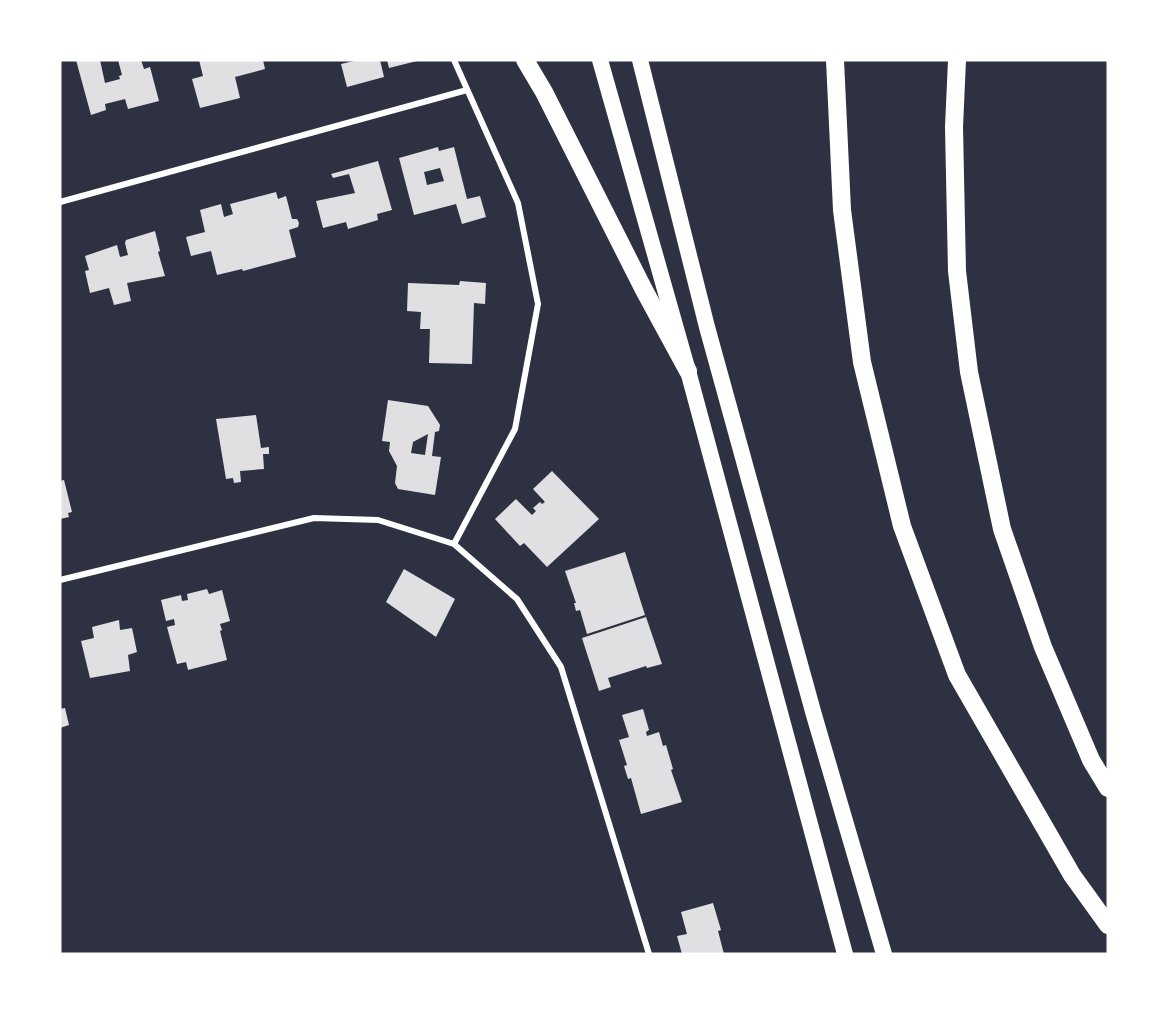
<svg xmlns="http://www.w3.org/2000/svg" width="1168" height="1014" font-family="Barlow,sans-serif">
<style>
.building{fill:#e0e0e3;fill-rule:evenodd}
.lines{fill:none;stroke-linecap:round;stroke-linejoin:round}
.minor{stroke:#fff;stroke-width:6}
.trunk{stroke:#fff;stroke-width:16}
.motorway{stroke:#fff;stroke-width:18}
</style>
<rect width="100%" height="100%" fill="#2d3142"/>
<g class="building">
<polygon points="76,60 100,60 105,83 120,79 119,76 122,75 118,60 141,60 144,69 150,67 159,101 128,109 125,99 105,104 106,110 91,115"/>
<polygon points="199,60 263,60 265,69 235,77 240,98 200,108 192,79 203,76"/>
<polygon points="358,60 380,60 384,77 347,87 341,64"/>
<polygon points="387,60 417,60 417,61 389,68"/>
<path d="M438 147 439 151 454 147 467 199 480 196 486 217 462 224 456 204 414 215 399 158ZM440 168 444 181 427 185 424 172Z"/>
<polygon points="378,161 392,210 377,214 378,220 348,229 346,222 323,228 316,201 355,193 349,174 333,178 331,174"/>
<polygon points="276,192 278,199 286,196 292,219 297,219 299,223 298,227 289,230 296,257 243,271 242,269 217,275 211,251 191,256 186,237 205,232 200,210 221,204 224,217 233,214 230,204"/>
<polygon points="155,231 160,251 158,252 165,276 127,283 131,301 114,305 109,288 90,293 85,271 89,270 85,256 117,245 120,257 128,255 125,243 126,240"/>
<polygon points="460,281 486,283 485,304 474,303 472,364 429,363 430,329 420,329 421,312 407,311 408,283 459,285"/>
<path d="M388 400 428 406 440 425 439 431 435 432 432 456 441 457 435 495 398 489 395 483 397 466 389 451 390 442 382 441ZM428 434 425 455 411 453 413 442Z"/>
<polygon points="256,415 261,448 269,447 269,454 263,454 264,469 240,471 241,482 234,483 233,478 226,479 216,419"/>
<polygon points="552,471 599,519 547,567 524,543 520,546 495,519 516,499 532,515 536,511 533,508 540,502 542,504 545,502 533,489"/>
<polygon points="64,480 72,512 68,513 69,517 60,519 60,481"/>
<polygon points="625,552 645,615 587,634 580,610 576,611 574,603 576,603 565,571"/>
<polygon points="404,569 455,599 436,637 386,602"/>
<polygon points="207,589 209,594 222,590 230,621 220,624 222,630 220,631 227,660 188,670 186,662 177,664 167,627 175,625 174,619 166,621 161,600 181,595 182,601 188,600 187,594"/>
<polygon points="646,617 662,664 647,668 646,666 608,678 611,687 599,691 582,638"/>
<polygon points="119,620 120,630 132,628 137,652 128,655 130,671 90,678 81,641 94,638 92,627"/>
<polygon points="65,708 69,725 60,728 60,709"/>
<polygon points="643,709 649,730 646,732 647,736 659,732 663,746 666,745 673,769 671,770 682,802 641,814 631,778 628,779 624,766 627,765 619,740 629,737 622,715"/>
<polygon points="713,903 721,930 718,931 724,954 682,954 677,936 687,934 681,912"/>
</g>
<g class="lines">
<g class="minor">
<polyline points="454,60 518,203 538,304 515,429 454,544"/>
<polyline points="60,202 467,90"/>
<polyline points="60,580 314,518 378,520 454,544 517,599 561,667 649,954"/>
</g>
<g class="trunk">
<polyline points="600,60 688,371 845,954"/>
<polyline points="640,60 707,327 814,715 884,954"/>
</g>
<g class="motorway">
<polyline points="525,60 544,92 644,290 688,371"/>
<polyline points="835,60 842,210 862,362 902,526 957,675 1072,875 1108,925"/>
<polyline points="957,60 954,127 957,271 969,372 1002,529 1043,647 1091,760 1108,788"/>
</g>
</g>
<rect width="1168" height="1014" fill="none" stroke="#ffffff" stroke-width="123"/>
</svg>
